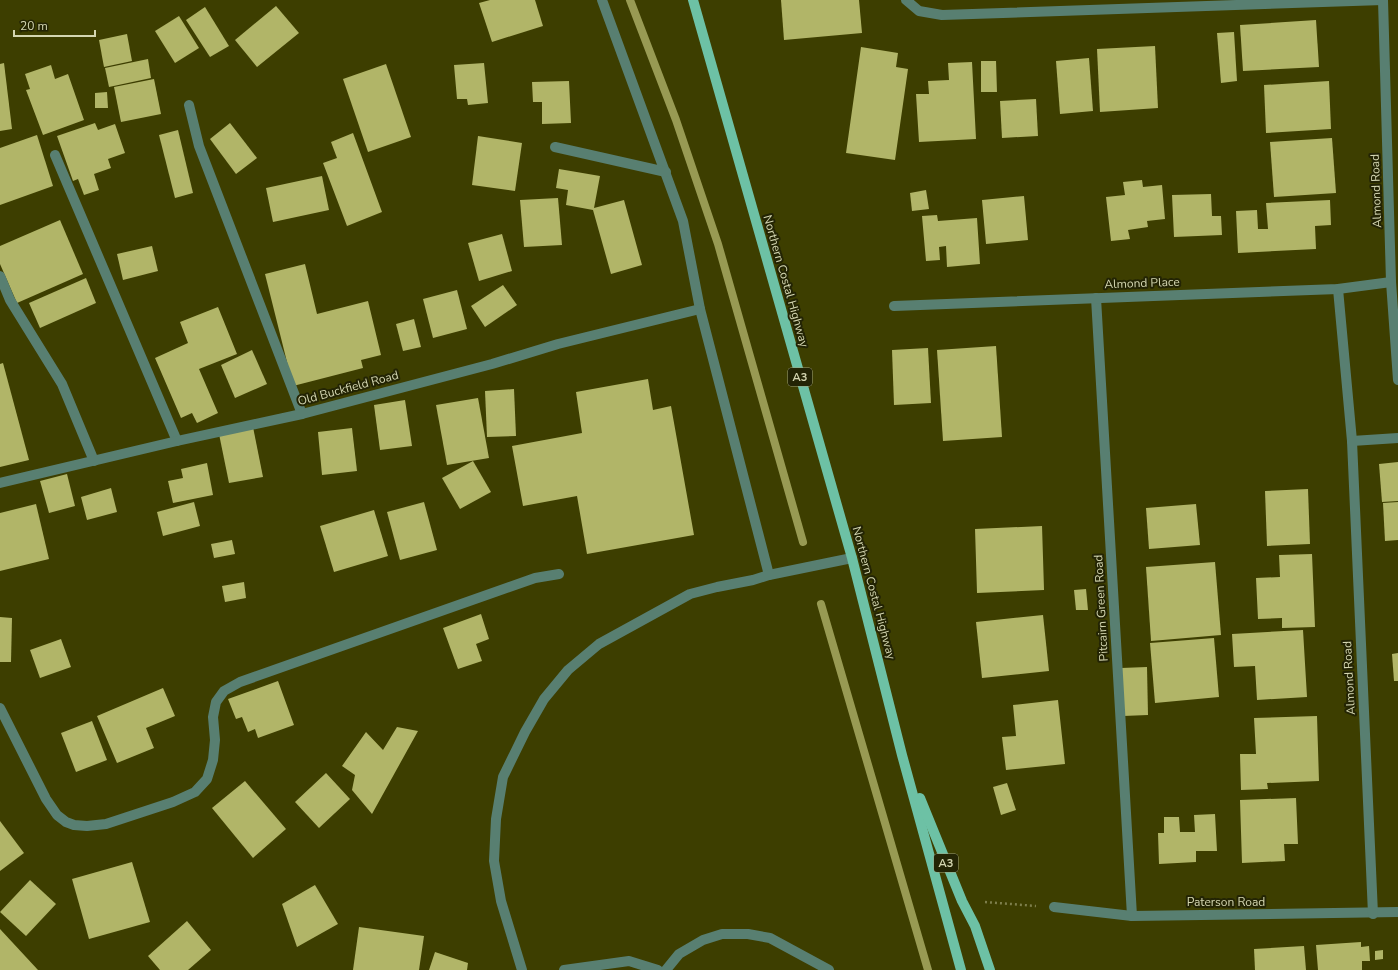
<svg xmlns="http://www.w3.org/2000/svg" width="1398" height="970" font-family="'Nunito Sans',sans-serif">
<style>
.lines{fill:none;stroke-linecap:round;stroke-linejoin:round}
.stream{stroke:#989a53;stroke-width:8}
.building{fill:#b1b568}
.path{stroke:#7e7f4c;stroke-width:2.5;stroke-dasharray:2 3;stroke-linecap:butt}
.minor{stroke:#587f71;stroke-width:10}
.major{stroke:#6dc1a5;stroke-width:10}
.labels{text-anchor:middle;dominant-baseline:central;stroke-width:4;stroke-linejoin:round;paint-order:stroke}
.shield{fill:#232404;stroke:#9fa17d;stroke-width:1}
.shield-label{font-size:11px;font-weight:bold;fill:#d4d6b1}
.street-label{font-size:12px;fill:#d4d6b1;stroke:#232404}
</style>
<rect width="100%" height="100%" fill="#3d3e00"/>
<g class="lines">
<g class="stream">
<polyline points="630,0 676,120 718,244 803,542"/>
<polyline points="821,604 928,970"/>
</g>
</g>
<g class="building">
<polygon points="490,0 535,0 543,26 492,42 479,3"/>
<polygon points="781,0 859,0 862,33 784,40"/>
<polygon points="276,6 299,33 257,67 235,40"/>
<polygon points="205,7 229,46 210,57 186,20"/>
<polygon points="179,16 199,48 175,63 155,31"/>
<polygon points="1316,20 1319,67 1243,71 1240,25"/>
<polygon points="1234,32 1237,81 1221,83 1217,33"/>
<polygon points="127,34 132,61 104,67 99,40"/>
<polygon points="1155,46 1158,108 1100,112 1097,49"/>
<polygon points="861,47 898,53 896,67 908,69 895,160 846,153"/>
<polygon points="1089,58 1093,111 1060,114 1056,61"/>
<polygon points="148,59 151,78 109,87 105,68"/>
<polygon points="981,61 996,61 997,92 981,92"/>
<polygon points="972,62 976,139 919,142 916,94 929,94 928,81 949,80 948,63"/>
<polygon points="4,63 12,129 0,131 0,64"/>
<polygon points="484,63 488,103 468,105 467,99 457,99 454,65"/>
<polygon points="386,64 411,137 368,152 343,79"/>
<polygon points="51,65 55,79 68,74 84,120 43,135 26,90 30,89 25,74"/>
<polygon points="154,79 161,114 121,122 114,87"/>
<polygon points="569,81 571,123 542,124 542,102 533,102 532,82"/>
<polygon points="1329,81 1331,129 1266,133 1264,85"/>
<polygon points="107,92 108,108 95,108 95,93"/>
<polygon points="1036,99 1038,136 1002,138 1000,101"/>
<polygon points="95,123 98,130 115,124 125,153 108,159 111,168 94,174 99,190 84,195 78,179 73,181 57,136"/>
<polygon points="230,123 257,158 236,174 210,139"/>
<polygon points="178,130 193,193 175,198 159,135"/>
<polygon points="353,133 382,212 347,226 323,163 337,158 331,142"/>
<polygon points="37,135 53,186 0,205 0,148"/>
<polygon points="478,136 522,143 515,191 472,185"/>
<polygon points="1332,138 1336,193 1274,197 1270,142"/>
<polygon points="559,169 600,176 594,208 624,200 642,265 611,274 593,210 566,205 568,190 556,188"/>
<polygon points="322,176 329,210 273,222 266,188"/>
<polygon points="1142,180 1143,187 1162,185 1165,219 1147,221 1148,227 1128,230 1130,239 1111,241 1106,197 1125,195 1123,182"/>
<polygon points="926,190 929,209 912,211 910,193"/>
<polygon points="1211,194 1212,216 1221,216 1222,235 1174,237 1172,195"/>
<polygon points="1024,196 1028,240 986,244 982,200"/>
<polygon points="558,198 562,245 524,247 520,200"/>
<polygon points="1330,200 1331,225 1315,226 1316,249 1238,253 1236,211 1257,210 1258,229 1268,229 1266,203"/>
<polygon points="937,215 938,221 977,218 980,264 947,267 946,246 939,247 940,260 926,261 922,216"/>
<polygon points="60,220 83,274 17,303 0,264 0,246"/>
<polygon points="502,234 512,271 479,281 468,243"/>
<polygon points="152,246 158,271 123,280 117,254"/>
<polygon points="305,264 317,314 368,301 381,355 361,360 363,368 293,386 265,274"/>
<polygon points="86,278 96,303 40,328 29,303"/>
<polygon points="503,285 517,305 485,327 471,306"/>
<polygon points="457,290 467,329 433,338 423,299"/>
<polygon points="218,307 237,354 199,369 218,413 197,423 192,413 181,418 155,358 188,343 180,322"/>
<polygon points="414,319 421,347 403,351 396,324"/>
<polygon points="996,346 1002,437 943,441 937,350"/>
<polygon points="928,348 931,403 894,405 892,350"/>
<polygon points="252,350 267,384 235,398 221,365"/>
<polygon points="3,363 29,460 0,467 0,364"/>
<polygon points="648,379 653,410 671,406 694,535 587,554 577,496 523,506 512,446 582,433 576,392"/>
<polygon points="514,389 516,436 487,437 485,391"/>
<polygon points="478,398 489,458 447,465 436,405"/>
<polygon points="405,400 412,446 380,450 374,405"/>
<polygon points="253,427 263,477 229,483 219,434"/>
<polygon points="352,428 357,471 322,475 318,432"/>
<polygon points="473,461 491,492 460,509 442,478"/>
<polygon points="1398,462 1398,501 1382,502 1379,464"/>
<polygon points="207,463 213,495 173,503 168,481 183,478 181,469"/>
<polygon points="67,474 75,506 49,513 40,481"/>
<polygon points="111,488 117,512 87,520 81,497"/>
<polygon points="1308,489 1310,544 1267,546 1265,491"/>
<polygon points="194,502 200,526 163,536 157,512"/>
<polygon points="424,502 437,550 400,560 387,512"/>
<polygon points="1398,502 1398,540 1385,541 1383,503"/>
<polygon points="36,504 49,559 0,571 0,513"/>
<polygon points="1196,504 1200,545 1149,549 1146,508"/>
<polygon points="374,510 388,556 334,572 320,526"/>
<polygon points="1042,526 1044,590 977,593 975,529"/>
<polygon points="232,540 235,554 214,558 211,544"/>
<polygon points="1312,554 1315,627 1282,628 1282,618 1258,619 1256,578 1280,577 1279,555"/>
<polygon points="1215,562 1221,635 1151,641 1146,567"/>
<polygon points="244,582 246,598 225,602 222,586"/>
<polygon points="1086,589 1088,610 1076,610 1074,590"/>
<polygon points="481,614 489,639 476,644 482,661 458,669 443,628"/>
<polygon points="1043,615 1049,671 982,678 976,622"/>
<polygon points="0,617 12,618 11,662 0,662"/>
<polygon points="1303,630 1307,697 1257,700 1255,666 1234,667 1232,634"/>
<polygon points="1214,638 1219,697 1155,703 1150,643"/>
<polygon points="61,639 71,667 40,678 30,650"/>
<polygon points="1398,653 1398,681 1394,681 1392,654"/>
<polygon points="1147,667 1148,715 1123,716 1121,668"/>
<polygon points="278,681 294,725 258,738 255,729 248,732 242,717 236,719 228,699"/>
<polygon points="163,688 175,716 146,728 154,748 117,763 97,716"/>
<polygon points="1058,700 1065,764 1006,770 1002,737 1016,736 1013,705"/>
<polygon points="1317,716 1319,781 1267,783 1268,789 1241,790 1240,754 1256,754 1254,718"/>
<polygon points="92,721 107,760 76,772 61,733"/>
<polygon points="397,727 418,731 372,814 352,790 355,775 342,766 366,732 383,750"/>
<polygon points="326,773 350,799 319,828 295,802"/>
<polygon points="245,781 286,829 253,858 212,808"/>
<polygon points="1007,783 1016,810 1001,815 993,787"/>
<polygon points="1296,798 1298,844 1284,844 1285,861 1242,863 1240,800"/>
<polygon points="1215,814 1217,851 1196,851 1196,862 1159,864 1158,833 1164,833 1164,817 1179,817 1180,832 1195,832 1194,815"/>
<polygon points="0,821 24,853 0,871"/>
<polygon points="132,862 150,922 89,939 72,879"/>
<polygon points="30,880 56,904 26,936 0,912"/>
<polygon points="315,885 338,924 297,947 282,904"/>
<polygon points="187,921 211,950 188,970 160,970 148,956"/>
<polygon points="359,927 424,936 419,970 353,970"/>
<polygon points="0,929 38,970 0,970"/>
<polygon points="1361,942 1361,947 1369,946 1370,961 1362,961 1362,970 1318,970 1316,945"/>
<polygon points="1304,946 1306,970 1255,970 1254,949"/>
<polygon points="1383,950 1383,959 1375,960 1375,951"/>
<polygon points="435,952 468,963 467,970 429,970"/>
</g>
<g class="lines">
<polyline class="path" points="985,902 1036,906"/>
<g class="minor">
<polyline points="602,0 683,221 700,309 769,575"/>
<polyline points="906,0 919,11 942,15 1383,0"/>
<polyline points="1383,0 1391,282 1398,380"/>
<polyline points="189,105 199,146 302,414"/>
<polyline points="555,147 666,172"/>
<polyline points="55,155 177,441"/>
<polyline points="0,276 10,300 62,384 94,461"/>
<polyline points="1338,289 1352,441"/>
<polyline points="1096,298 1132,916"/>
<polyline points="894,306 1338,289 1391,282"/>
<polyline points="0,483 177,441 302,414 492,364 558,344 700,309"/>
<polyline points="0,708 46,799 57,815 66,822 74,825 87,826 106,824 173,802 195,792 207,779 213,760 215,740 213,717 216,702 224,691 240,682 535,578 559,574"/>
<polyline points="1054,907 1132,916 1398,912"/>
<polyline points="1373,914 1352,441 1398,438"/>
<polyline points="522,970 501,901 494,861 496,819 503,777 525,732 544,699 568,670 599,644 690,594 717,587 753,580 769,575 852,558"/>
<polyline points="564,970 629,961 658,970"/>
<polyline points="666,970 679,954 703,940 722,934 748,934 770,938 829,970"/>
</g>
<g class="major">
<polyline points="693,0 852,558 902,755 961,970"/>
<polyline points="920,798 962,901 975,926 990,970"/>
</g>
</g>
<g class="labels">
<g class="shield">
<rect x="788" y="368" width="24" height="18" rx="3"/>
<rect x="934" y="854" width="24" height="18" rx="3"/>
</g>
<g class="shield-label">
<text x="800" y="377">A3</text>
<text x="946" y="863">A3</text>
</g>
<g class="street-label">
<text transform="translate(1376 191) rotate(-92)">Almond Road</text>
<text transform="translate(786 281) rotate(74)">Northern Costal Highway</text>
<text transform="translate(1142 283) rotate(-2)">Almond Place</text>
<text transform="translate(348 388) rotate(-15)">Old Buckfield Road</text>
<text transform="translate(874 593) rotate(75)">Northern Costal Highway</text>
<text transform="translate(1101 608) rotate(-93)">Pitcairn Green Road</text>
<text transform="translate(1349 678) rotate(-93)">Almond Road</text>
<text x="1226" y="902">Paterson Road</text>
</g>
</g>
<path d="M14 30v6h81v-6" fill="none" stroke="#d4d6b1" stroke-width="2"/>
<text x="20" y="30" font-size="12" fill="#d4d6b1" stroke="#232404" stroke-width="3" paint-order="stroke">20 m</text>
</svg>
